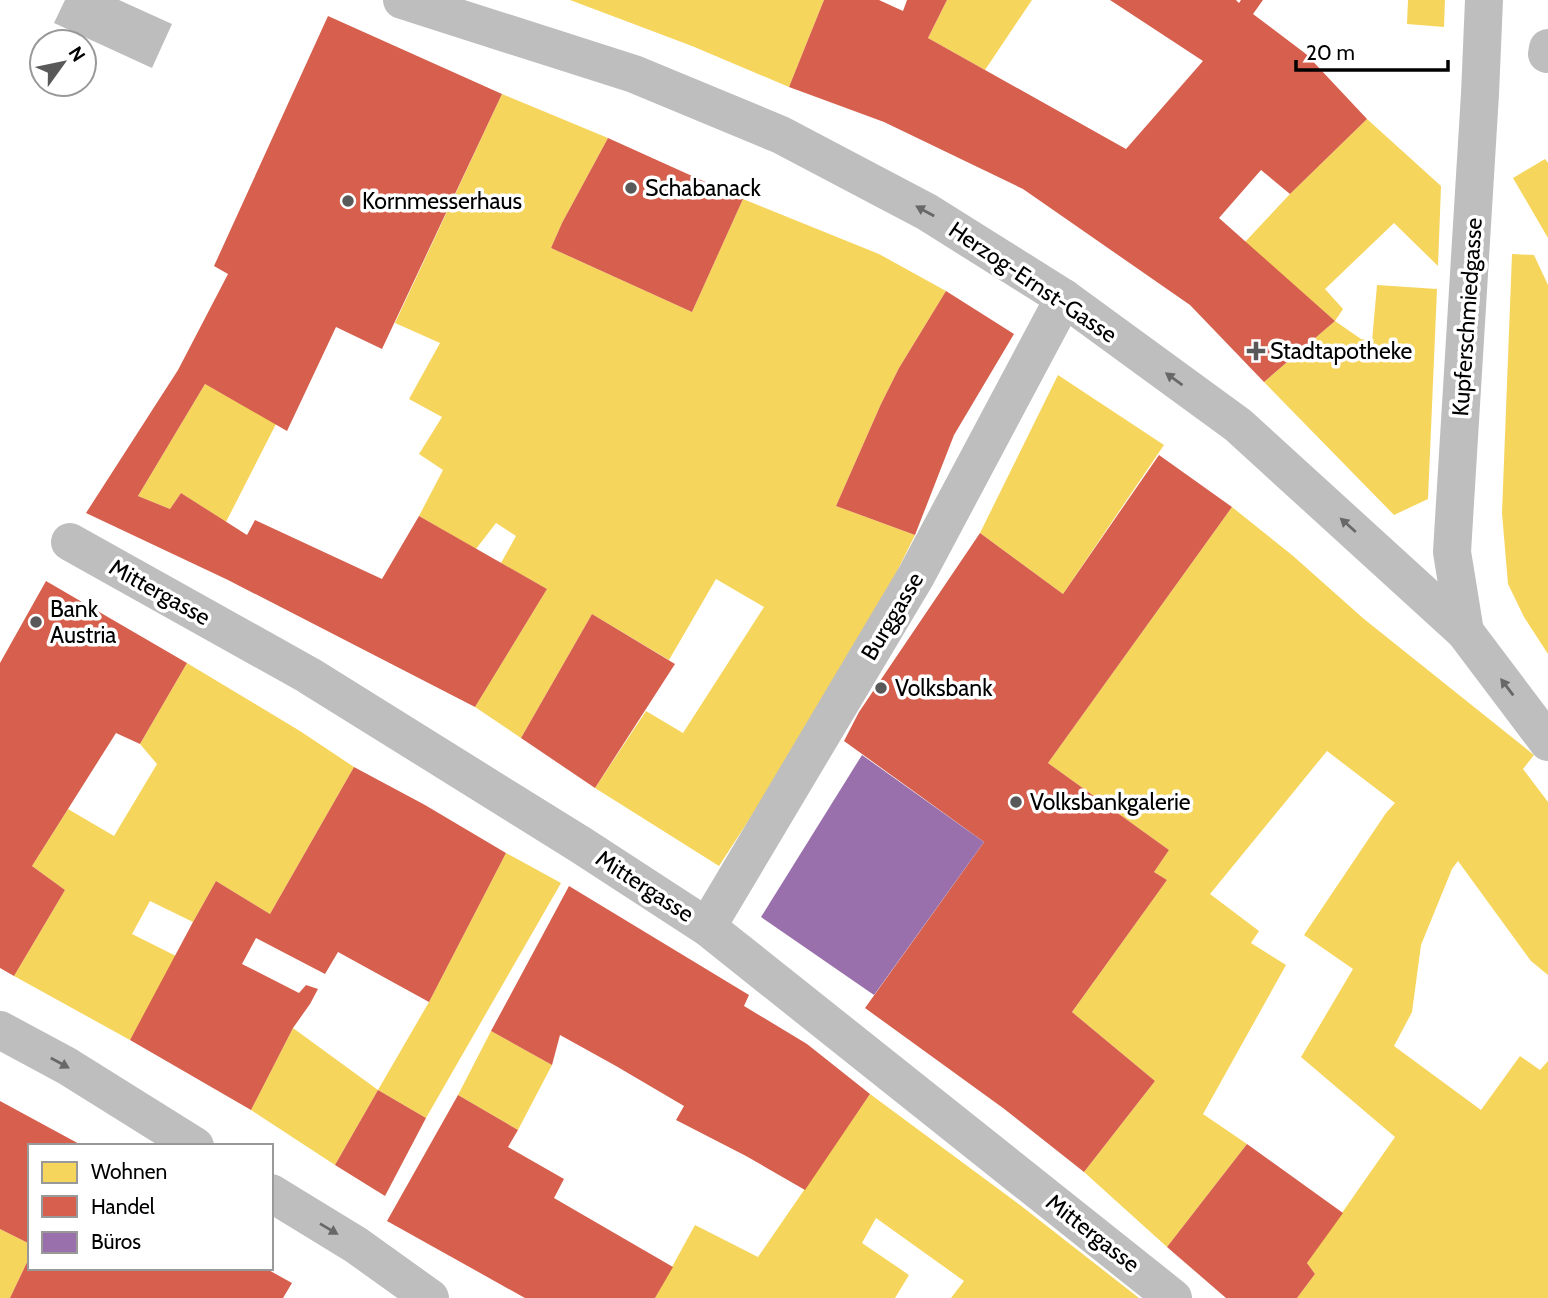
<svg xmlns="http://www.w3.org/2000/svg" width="1548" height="1298" font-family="Cabin,sans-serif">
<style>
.water{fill:#bdbdbd}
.homes{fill:#f6d55c}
.shops{fill:#d6604d}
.offices{fill:#9970ab}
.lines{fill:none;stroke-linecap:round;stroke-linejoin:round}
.minor{stroke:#bebebe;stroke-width:38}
.oneway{fill:#686868}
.poi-dot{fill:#595959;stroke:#fff;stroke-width:2.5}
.labels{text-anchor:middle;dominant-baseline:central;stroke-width:7;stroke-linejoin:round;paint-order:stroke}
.poi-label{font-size:23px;fill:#000;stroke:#fff;text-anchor:start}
.street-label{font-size:23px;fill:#000;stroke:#fff}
</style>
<rect width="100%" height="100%" fill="#fff"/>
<polygon class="water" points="65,0 119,0 172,24 152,68 54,23"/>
<g class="homes">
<polygon points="570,0 824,0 789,87 692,46"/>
<polygon points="947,0 1032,0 985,70 928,38"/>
<polygon points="1408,0 1445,0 1444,27 1407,24"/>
<polygon points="502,94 608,138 562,223 551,248 692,312 743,199 879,254 946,291 899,368 881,404 836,506 915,535 854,658 719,866 595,788 646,711 683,733 764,607 716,579 669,660 592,614 521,738 475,707 547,589 501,563 516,536 496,523 476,549 419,516 443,470 419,454 442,417 409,399 440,343 395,323"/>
<polygon points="1367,119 1441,186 1438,266 1394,223 1325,289 1343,309 1335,321 1245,242 1290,194"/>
<polygon points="1545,159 1548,163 1548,238 1513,178"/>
<polygon points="1512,254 1534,255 1548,285 1548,654 1524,617 1508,584 1502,513"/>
<polygon points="1377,285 1437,289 1428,499 1394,515 1264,382 1335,321 1361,339 1372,341"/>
<polygon points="1058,375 1164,445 1063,594 980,533"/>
<polygon points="205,384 276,424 226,522 181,493 170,509 138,496"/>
<polygon points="1232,507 1292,555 1364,619 1534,755 1523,769 1548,802 1548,975 1531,961 1458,861 1452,869 1421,945 1412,1012 1394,1046 1481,1110 1520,1056 1540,1070 1548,1061 1548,1298 1297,1298 1315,1274 1307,1263 1395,1137 1301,1057 1353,969 1304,935 1386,813 1395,803 1327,751 1210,894 1259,931 1251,943 1286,965 1203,1114 1247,1144 1167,1247 1084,1172 1155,1081 1072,1012 1167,880 1154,872 1169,850 1048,763"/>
<polygon points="187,663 300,731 354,767 270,914 216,881 193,922 150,901 132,934 176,956 130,1040 14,976 65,890 32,866 68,809 114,836 157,764 140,744"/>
<polygon points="506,853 561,883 426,1118 378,1090 429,1002"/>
<polygon points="293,1028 378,1090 335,1165 251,1110"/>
<polygon points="491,1031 552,1065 518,1130 458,1095"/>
<polygon points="870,1094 1020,1205 1139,1298 951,1298 964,1281 876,1218 862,1243 909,1275 895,1298 655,1298 695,1225 758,1257"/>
<polygon points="0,1229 30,1244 30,1256 10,1298 0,1298"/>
</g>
<g class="shops">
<polygon points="824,0 879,0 903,11 907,0 947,0 928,38 1126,149 1203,61 1110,0 1236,0 1239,3 1241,0 1263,0 1253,14 1306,54 1367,119 1290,194 1261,170 1219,218 1335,321 1264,382 1190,305 1023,189 884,122 789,87"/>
<polygon points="328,16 502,94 382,349 336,327 287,431 205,384 138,496 170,509 181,493 247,535 255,520 382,579 419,516 547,589 475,707 228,580 86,513 178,370 228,274 214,266"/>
<polygon points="608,138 743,199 692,312 551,248 562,223"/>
<polygon points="946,291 1014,334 954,435 915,535 836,506 881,404 899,368"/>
<polygon points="1159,455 1232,507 1048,763 1169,850 1154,872 1167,880 1072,1012 1155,1081 1084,1172 1003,1108 865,1008 984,842 844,741 859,712 980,533 1063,594"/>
<polygon points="46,581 187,663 140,744 116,733 32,866 65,890 14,976 0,968 0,663"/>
<polygon points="592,614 675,664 595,788 521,738"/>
<polygon points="354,767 425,805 506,853 429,1002 338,952 325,974 256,938 242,964 299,993 306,985 318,989 310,1004 293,1028 251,1110 130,1040 193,922 216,881 270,914"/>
<polygon points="569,886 749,995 744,1006 807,1044 870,1094 805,1190 746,1156 676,1120 684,1106 616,1066 560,1035 552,1065 491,1031"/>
<polygon points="378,1090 426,1118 385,1196 335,1165"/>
<polygon points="458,1095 518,1130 508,1147 564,1179 554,1198 673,1267 655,1298 525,1298 387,1221"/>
<polygon points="0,1101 83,1146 30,1146 30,1244 0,1229"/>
<polygon points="1247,1144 1343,1213 1307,1263 1315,1274 1297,1298 1226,1298 1167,1247"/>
<polygon points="30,1256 30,1268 265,1268 292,1283 283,1298 10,1298"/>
</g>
<polygon class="offices" points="862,755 984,842 874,995 761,917"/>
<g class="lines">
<g class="minor">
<polyline points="402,0 634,74 781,135 927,212 1064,298 1238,425 1465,632 1548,742"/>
<polyline points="1547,54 1548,48"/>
<polyline points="70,542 308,675 581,845 707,927 1173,1298"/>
<polyline points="1465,632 1452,552 1480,94 1484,0"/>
<polyline points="707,927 916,576 1064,298"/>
<polyline points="0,1030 67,1066 195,1146"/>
<polyline points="271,1193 356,1245 430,1298"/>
</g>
</g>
<defs><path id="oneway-solid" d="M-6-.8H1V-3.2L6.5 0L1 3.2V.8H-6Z" transform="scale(1.75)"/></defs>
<g class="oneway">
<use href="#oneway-solid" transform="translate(925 211) rotate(-151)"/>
<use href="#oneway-solid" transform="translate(1174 379) rotate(-144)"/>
<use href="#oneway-solid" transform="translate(1348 525) rotate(-138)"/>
<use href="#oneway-solid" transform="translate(1507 687) rotate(-127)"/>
<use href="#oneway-solid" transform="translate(60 1063) rotate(29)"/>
<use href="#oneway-solid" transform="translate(329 1229) rotate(31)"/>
</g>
<g class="poi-dot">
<circle cx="631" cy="188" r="7"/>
<circle cx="348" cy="201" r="7"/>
<path d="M1252.5 340.5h7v7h7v7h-7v7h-7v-7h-7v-7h7z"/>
<circle cx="36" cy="622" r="7"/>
<circle cx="881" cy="688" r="7"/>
<circle cx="1016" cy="802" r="7"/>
</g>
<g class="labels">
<g class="poi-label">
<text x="645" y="188">Schabanack</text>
<text x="362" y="201">Kornmesserhaus</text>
<text x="1270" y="351">Stadtapotheke</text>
<text x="50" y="609">Bank<tspan x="50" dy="26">Austria</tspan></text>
<text x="895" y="688">Volksbank</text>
<text x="1030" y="802">Volksbankgalerie</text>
</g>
<g class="street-label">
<text transform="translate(1033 282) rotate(34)">Herzog-Ernst-Gasse</text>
<text transform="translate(1467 317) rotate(-86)">Kupferschmiedgasse</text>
<text transform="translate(160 592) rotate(29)">Mittergasse</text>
<text transform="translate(892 616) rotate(-59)">Burggasse</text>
<text transform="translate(645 886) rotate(33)">Mittergasse</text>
<text transform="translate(1093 1233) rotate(38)">Mittergasse</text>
</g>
</g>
<rect x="28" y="1144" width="245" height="126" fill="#ffffff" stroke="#999999" stroke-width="2"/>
<rect x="42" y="1162" width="35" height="21" fill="#f6d55c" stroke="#999999" stroke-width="2"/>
<text x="91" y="1179" font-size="21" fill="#000000">Wohnen</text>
<rect x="42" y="1196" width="35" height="21" fill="#d6604d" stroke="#999999" stroke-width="2"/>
<text x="91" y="1214" font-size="21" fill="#000000">Handel</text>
<rect x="42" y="1232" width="35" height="21" fill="#9970ab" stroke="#999999" stroke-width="2"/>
<text x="91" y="1249" font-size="21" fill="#000000">Büros</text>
<g transform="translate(63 63) rotate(57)"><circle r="33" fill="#ffffff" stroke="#999999" stroke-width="2"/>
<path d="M0-5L12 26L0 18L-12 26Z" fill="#595959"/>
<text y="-10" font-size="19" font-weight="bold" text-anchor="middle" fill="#000000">N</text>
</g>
<path d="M1296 60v10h152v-10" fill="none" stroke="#000000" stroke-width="3.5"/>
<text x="1306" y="60" font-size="21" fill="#000000" stroke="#ffffff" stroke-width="5" paint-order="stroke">20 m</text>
</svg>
